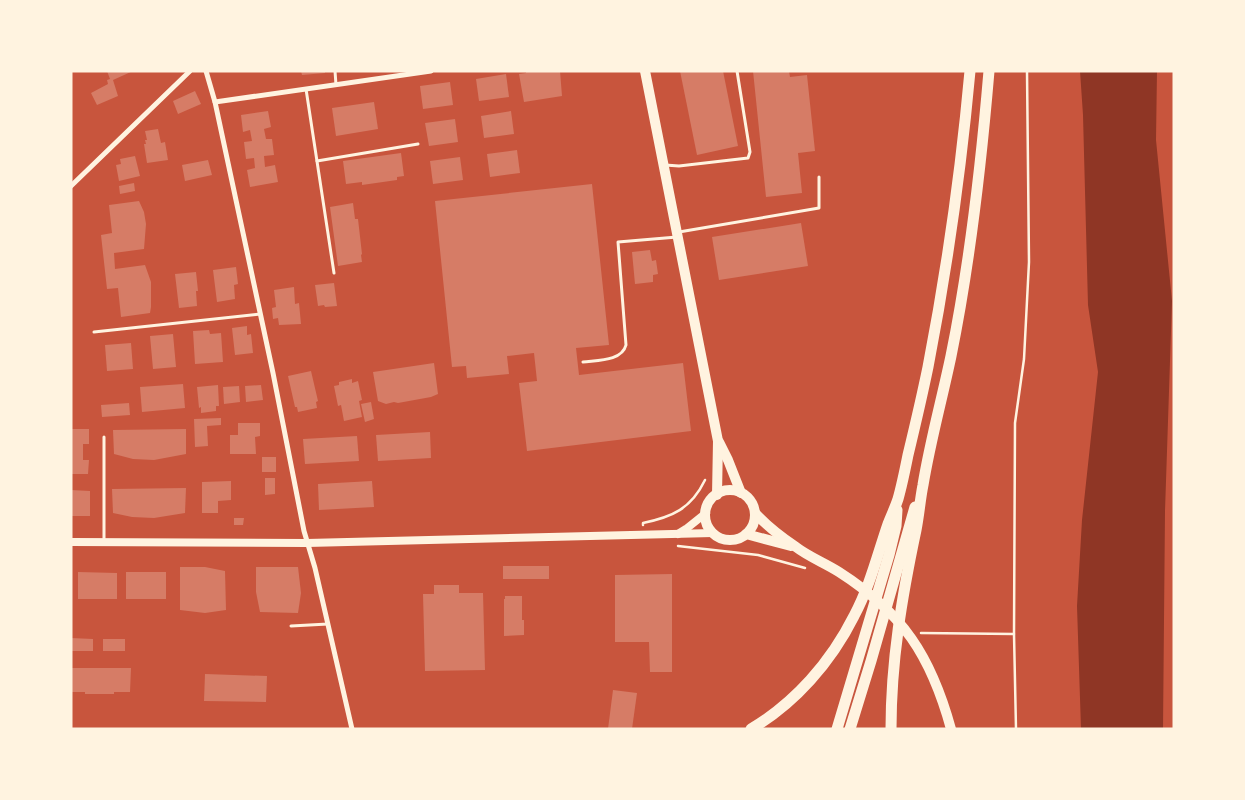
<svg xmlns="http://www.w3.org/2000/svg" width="1245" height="800" font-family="Roboto,sans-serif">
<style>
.water{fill:#8f3625}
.building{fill:#d67c66}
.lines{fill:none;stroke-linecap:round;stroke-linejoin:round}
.path{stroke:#fff3e0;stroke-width:2.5}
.service{stroke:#fff3e0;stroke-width:3}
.minor{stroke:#fff3e0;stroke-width:5}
.tertiary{stroke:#fff3e0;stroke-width:8}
.primary{stroke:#fff3e0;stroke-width:10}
.motorway{stroke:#fff3e0;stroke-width:11}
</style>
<rect width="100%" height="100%" fill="#c8553d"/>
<polygon class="water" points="1080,71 1157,71 1156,140 1172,301 1165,511 1163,729 1081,729 1077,606 1082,520 1098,372 1088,305 1083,115"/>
<g class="building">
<polygon points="107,71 133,71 113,80 118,96 97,105 91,93 108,84 107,80 110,79"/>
<polygon points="301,71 325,71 325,73 302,75"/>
<polygon points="526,71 560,71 562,96 524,102 519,74 526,73"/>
<polygon points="680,71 723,71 738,146 697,155"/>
<polygon points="753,71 789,71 790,77 807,75 815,151 798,153 802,193 766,197"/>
<polygon points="506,74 509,97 479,101 476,79"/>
<polygon points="450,82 453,105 423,109 420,86"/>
<polygon points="195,91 201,104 178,114 173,101"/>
<polygon points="374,102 378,129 336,136 332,108"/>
<polygon points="268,111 271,127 264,129 266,139 272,139 274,155 264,156 265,167 275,165 278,182 250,187 247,170 255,168 254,158 246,159 244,142 252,141 250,130 243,132 241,115"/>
<polygon points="511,111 514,134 484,138 481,116"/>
<polygon points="455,119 458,142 429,146 425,123"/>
<polygon points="158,129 161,143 165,142 168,160 147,163 144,144 146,144 145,140 147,140 145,131"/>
<polygon points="517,150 520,173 490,177 487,154"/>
<polygon points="401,153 404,176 397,177 397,180 362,185 362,182 346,184 343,161"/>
<polygon points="135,156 140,176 119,181 116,165 121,164 120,159"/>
<polygon points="460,157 463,180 433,184 430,161"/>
<polygon points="208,160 212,175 185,181 182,165"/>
<polygon points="134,183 135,191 120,194 119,186"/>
<polygon points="592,184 609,345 576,348 579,375 683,363 691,431 527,451 519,383 537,381 534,353 507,356 509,374 467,378 466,366 452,367 435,201"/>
<polygon points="139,201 144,212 146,224 144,249 114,253 115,269 145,265 151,282 151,307 150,313 121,317 118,288 107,289 101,235 112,233 109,205"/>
<polygon points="353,203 355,219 358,219 362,254 361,255 362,262 338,266 330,207"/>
<polygon points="801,223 808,266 719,280 712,237"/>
<polygon points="650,250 652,261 656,260 658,274 653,275 653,282 635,284 632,252"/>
<polygon points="236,267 238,284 234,285 235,299 217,302 213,270"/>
<polygon points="196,272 198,291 196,291 197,306 179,308 175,274"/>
<polygon points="334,283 337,306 325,307 324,305 318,306 315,285"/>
<polygon points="294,287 295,304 299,303 301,324 279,325 278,318 273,319 272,308 276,307 274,290"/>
<polygon points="247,326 247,335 251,334 253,353 235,355 232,328"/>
<polygon points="209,330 210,334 221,333 223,362 195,364 193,331"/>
<polygon points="173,334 176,367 153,369 150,336"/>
<polygon points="131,343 133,369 107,371 105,345"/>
<polygon points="434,363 438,394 431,397 398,403 394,402 386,404 378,401 373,372"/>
<polygon points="311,371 318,401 316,402 317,408 298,412 297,407 295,407 288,376"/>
<polygon points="352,379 352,383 358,381 362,400 359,401 362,417 344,421 341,405 338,406 334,386 339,385 339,382"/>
<polygon points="183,384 185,408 142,412 140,387"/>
<polygon points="218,385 219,406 216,406 216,411 201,413 201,407 199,408 197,387"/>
<polygon points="261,385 263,400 246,402 245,386"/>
<polygon points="239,386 240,402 224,404 223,387"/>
<polygon points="371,402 374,419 365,422 361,404"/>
<polygon points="129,403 130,415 102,417 101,405"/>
<polygon points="221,418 221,425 207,426 208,446 195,447 194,419"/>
<polygon points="238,423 260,423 260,436 255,437 256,454 230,454 230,435 238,435"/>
<polygon points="71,429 89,429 89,444 83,444 83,460 89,460 88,474 71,474"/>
<polygon points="186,429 186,454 154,460 133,459 114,454 113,430"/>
<polygon points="430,432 431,458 378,461 376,435"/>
<polygon points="357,436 359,461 305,464 303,439"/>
<rect x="262" y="457" width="14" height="15"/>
<polygon points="265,478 275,478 275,494 265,495"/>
<polygon points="231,481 231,500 218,501 218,513 202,513 202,482"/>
<polygon points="372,481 374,507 319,510 318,484"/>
<polygon points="186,488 185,513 154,518 132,517 113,513 112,489"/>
<polygon points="71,490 90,491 90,516 71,516"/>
<polygon points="234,518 244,518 243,525 234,525"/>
<rect x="503" y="566" width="46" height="13"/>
<polygon points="180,567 205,567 225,571 226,610 205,613 180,610"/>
<polygon points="256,567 298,567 301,593 298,613 260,612 256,592"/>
<polygon points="78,572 117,573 117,599 78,599"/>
<rect x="126" y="572" width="40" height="27"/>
<polygon points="672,574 672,672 650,672 649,642 615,642 615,575"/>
<polygon points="434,585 459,585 459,593 483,593 485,670 425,671 423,594 434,594"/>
<polygon points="505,596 522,596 522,620 524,620 524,635 504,636 504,599 505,599"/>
<polygon points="71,638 93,639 93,651 71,651"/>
<rect x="103" y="639" width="22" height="12"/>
<polygon points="71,668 131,668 130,692 114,692 114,694 85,694 85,692 71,692"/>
<polygon points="205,674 267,676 266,702 204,701"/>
<polygon points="613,690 637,693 632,729 608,729"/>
</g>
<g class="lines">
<g class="path">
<path d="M643 525V523C672 517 691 509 705 480"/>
<polyline points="678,546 758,555 805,568"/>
<polyline points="921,633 1014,634"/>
<polyline points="1016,729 1014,634 1015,423 1024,359 1029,262 1027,71"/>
</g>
<g class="service">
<polyline points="335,71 336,85"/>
<polyline points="306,89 334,273"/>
<polyline points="317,161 418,144"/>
<polyline points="665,165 679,166 748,158 750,152 737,71"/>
<polyline points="679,232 819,208 819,177"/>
<polyline points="94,332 260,314"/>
<path d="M583 362C598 360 622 361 626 345L618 242 677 237"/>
<polyline points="104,437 104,541"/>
<polyline points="291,626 328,624"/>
</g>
<g class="minor">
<polyline points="206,71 215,102 273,373 304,531 315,568 352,729"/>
<polyline points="215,102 431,71"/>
<polyline points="71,186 190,71"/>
</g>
<g class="tertiary">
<polyline points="678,534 686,529 706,513"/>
<polyline points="71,542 307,543 713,533"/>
</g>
<g class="primary">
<polyline points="645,71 718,441 717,495"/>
<polyline points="719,442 728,460 741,493"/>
<circle cx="730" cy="515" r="25"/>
<path d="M755 513C767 526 781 537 796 547 809 557 825 563 839 572 903 613 931 656 951 729"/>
<polyline points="746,534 791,546"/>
</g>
<g class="motorway">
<path d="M751 729C795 703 831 662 854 616 870 586 877 556 888 524 891 516 895 508 898 499 902 485 905 470 908 455 915 426 922 396 928 367 947 269 961 170 970 71"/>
<polyline points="837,729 889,555 896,526 897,510"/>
<polyline points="850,729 871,661 915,507"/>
<path d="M891 729C891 661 902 596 916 530 919 515 920 500 923 485 930 442 942 399 951 356 970 263 981 166 989 71"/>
</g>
</g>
<rect width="1245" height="800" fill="none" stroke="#fff3e0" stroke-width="145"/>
</svg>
